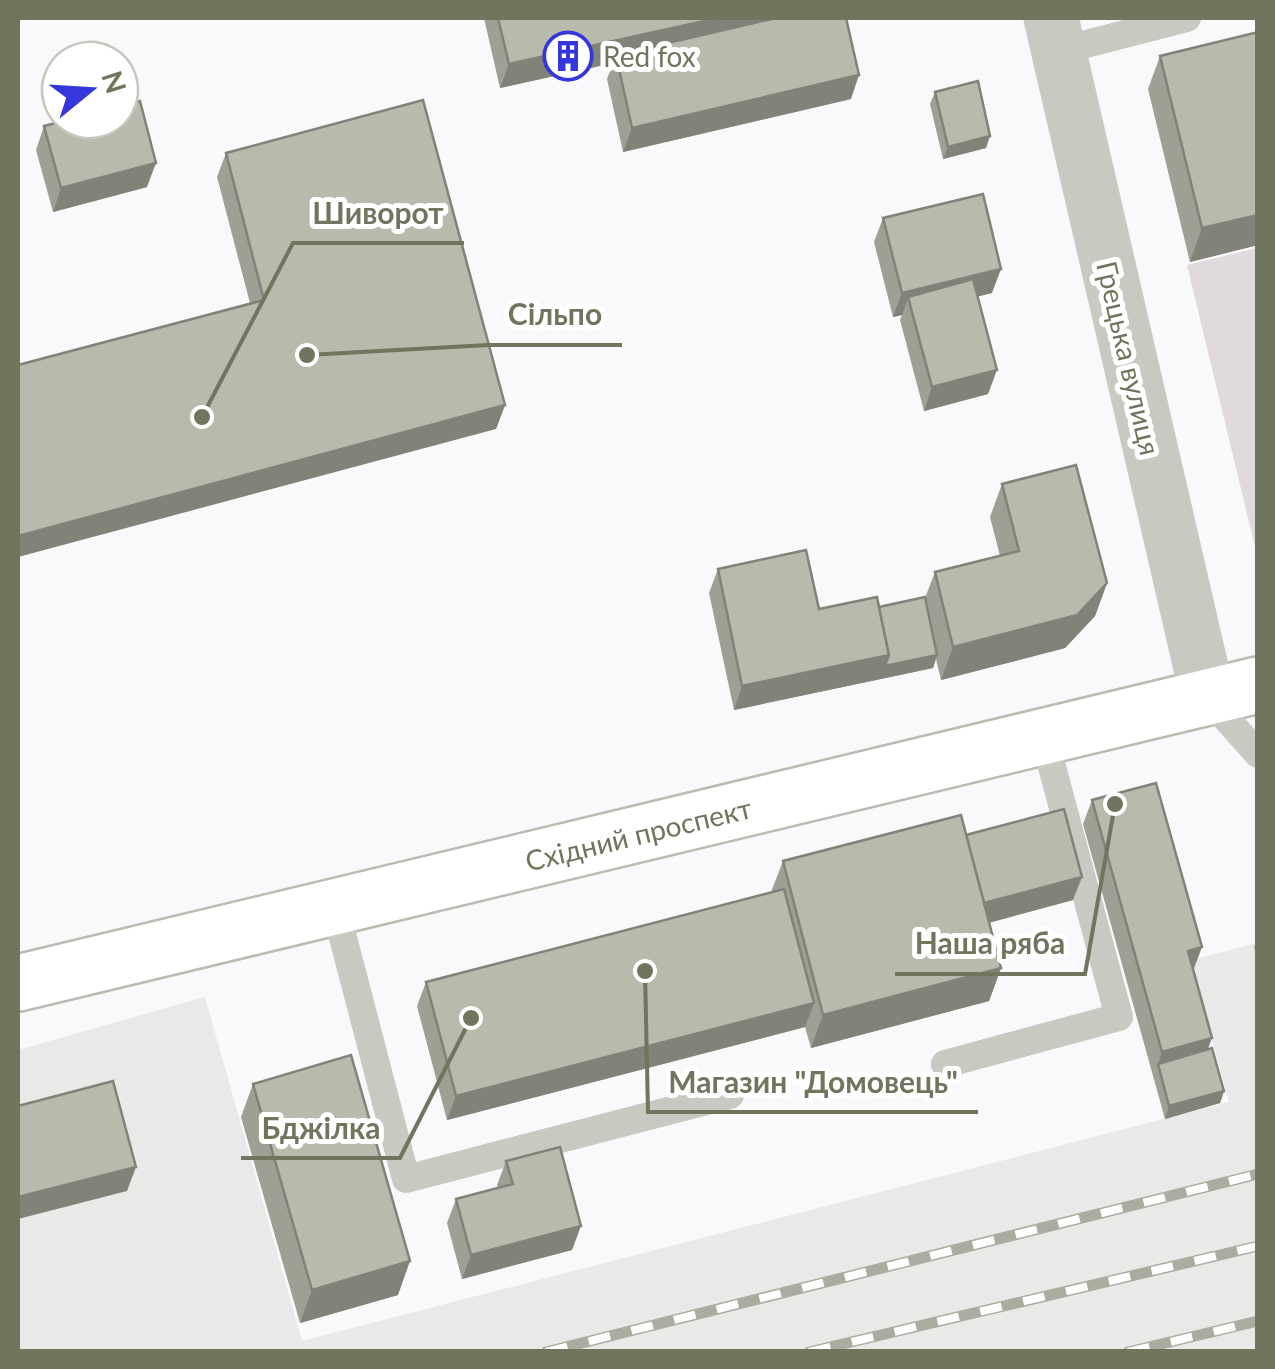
<svg xmlns="http://www.w3.org/2000/svg" width="1275" height="1369" font-family="Lato,sans-serif">
<style>
.built{fill:#e9e9e7}
.green{fill:#e0d9de}
.lines{fill:none;stroke-linecap:round;stroke-linejoin:round}
.secondary-casing{stroke:#babcb1;stroke-width:60}
.service{stroke:#c8c9c1;stroke-width:28}
.minor{stroke:#c8c9c1;stroke-width:55}
.secondary{stroke:#fff;stroke-width:55}
.rail-casing{stroke:#aaac9f;stroke-width:11}
.rail{stroke:#fff;stroke-width:8;stroke-dasharray:22;stroke-linecap:butt}
.wall{fill:#9ea094}
.shaded-wall{fill:#818278}
.building{fill:#b8baac;stroke:#818278;stroke-width:2.5}
.labels{text-anchor:middle;dominant-baseline:central;stroke-width:10;stroke-linejoin:round;paint-order:stroke}
.poi-label{font-size:28px;fill:#70755d;stroke:#fff;text-anchor:start}
.street-label{font-size:28px;fill:#70755d;stroke:#fff}
.leader{fill:none;stroke:#70755d;stroke-width:4}
.callout-dot{fill:#70755d;stroke:#fff;stroke-width:4}
.callout-label{font-size:30px;text-anchor:middle;font-weight:bold;fill:#70755d;stroke:#fff;stroke-width:10;stroke-linejoin:round;paint-order:stroke}
</style>
<rect width="100%" height="100%" fill="#f9f8fa"/>
<polygon class="built" points="1257,943 1257,1351 18,1352 18,1050 205,997 302,1341 1229,1102 1191,960"/>
<polygon class="green" points="1257,248 1258,248 1257,555 1187,265"/>
<g class="lines">
<g class="secondary-casing">
<g id="secondary">
<path id="s1" d="M18 983 1258 685"/>
</g>
</g>
<g class="service">
<polyline points="1059,51 1187,18"/>
<polyline points="1208,698 1258,754"/>
<polyline points="335,907 406,1179 730,1095"/>
<polyline points="945,1064 1119,1017 1044,737"/>
</g>
<polyline class="minor" points="1051,18 1208,698"/>
<use href="#secondary" class="secondary"/>
<g class="rail-casing">
<g id="rail">
<polyline points="546,1352 1258,1174"/>
<polyline points="809,1352 1258,1246"/>
<polyline points="1128,1352 1258,1321"/>
</g>
</g>
<use href="#rail" class="rail"/>
</g>
<g class="wall">
<polygon points="484,18 846,18 851,99 623,152 607,79 613,63 500,88"/>
<polygon points="1258,32 1258,245 1190,262 1148,89 1160,56"/>
<polygon points="935,92 986,148 943,159 930,104"/>
<polygon points="44,126 147,187 53,212 36,150"/>
<polygon points="226,153 505,405 496,429 250,303 217,177"/>
<polygon points="883,218 992,293 977,296 988,394 924,411 900,320 902,315 893,317 874,242"/>
<polygon points="1002,484 1107,583 1095,616 1065,648 941,680 936,659 933,668 734,710 709,593 718,569 819,609 879,607 925,598 935,572 1000,556 990,517"/>
<polygon points="1092,800 1193,971 1208,1049 1224,1091 1220,1103 1165,1119 1083,824"/>
<polygon points="966,835 1073,900 989,923 1001,968 989,1001 811,1048 805,1027 447,1120 417,1006 426,982 771,892 783,861"/>
<polygon points="1258,938 1258,961 1254,947"/>
<polygon points="253,1084 398,1295 300,1323 241,1117"/>
<polygon points="506,1161 572,1250 462,1279 447,1223 456,1199 498,1188 497,1185"/>
</g>
<g class="shaded-wall">
<polygon points="718,18 789,18 616,55 613,63 500,88 509,64"/>
<polygon points="859,75 851,99 623,152 632,128"/>
<polygon points="990,136 986,148 943,159 948,147"/>
<polygon points="156,163 147,187 53,212 61,188"/>
<polygon points="1258,215 1258,245 1190,262 1202,228"/>
<polygon points="1001,269 992,293 913,313 908,297 902,315 893,317 902,293"/>
<polygon points="997,370 988,394 924,411 932,387"/>
<polygon points="505,405 496,429 18,557 18,536"/>
<polygon points="1107,583 1095,616 1065,648 941,680 953,647"/>
<polygon points="889,655 937,655 933,668 734,710 742,686"/>
<polygon points="1082,877 1073,900 969,928 978,904"/>
<polygon points="1202,947 1193,971 1188,951"/>
<polygon points="1001,968 989,1001 811,1048 823,1015"/>
<polygon points="814,1003 805,1027 447,1120 456,1096"/>
<polygon points="1212,1038 1203,1062 1158,1064 1162,1052"/>
<polygon points="1224,1091 1220,1103 1165,1119 1169,1106"/>
<polygon points="136,1167 127,1191 18,1219 18,1197"/>
<polygon points="581,1226 572,1250 462,1279 471,1255"/>
<polygon points="410,1261 398,1295 300,1323 312,1290"/>
</g>
<g class="building">
<polygon points="498,18 718,18 509,64"/>
<polygon points="776,18 846,18 859,75 632,128 616,55"/>
<polygon points="1258,32 1258,215 1202,228 1160,56"/>
<polygon points="978,81 990,136 948,147 935,92"/>
<polygon points="423,100 505,405 18,536 18,365 264,300 226,153"/>
<polygon points="140,101 156,163 61,188 44,126 68,120 120,120 120,106"/>
<polygon points="983,194 1001,269 902,293 883,218"/>
<polygon points="973,279 997,370 932,387 908,297"/>
<polygon points="1076,465 1107,583 1077,615 953,647 935,572 1019,551 1002,484"/>
<polygon points="806,550 819,609 877,597 889,655 742,686 718,569"/>
<polygon points="925,597 937,655 885,666 889,655 879,607"/>
<polygon points="1156,783 1202,947 1188,951 1212,1038 1162,1052 1092,800"/>
<polygon points="1064,809 1082,877 984,903 966,835"/>
<polygon points="961,815 1001,968 823,1015 783,861"/>
<polygon points="784,889 814,1003 456,1096 426,982"/>
<polygon points="1212,1048 1224,1091 1169,1106 1158,1064"/>
<polygon points="351,1055 410,1261 312,1290 253,1084"/>
<polygon points="113,1081 136,1167 18,1197 18,1106"/>
<polygon points="560,1147 581,1226 471,1255 456,1199 513,1184 506,1161"/>
</g>
<defs>
<g id="building-ring" transform="scale(2.5)"><circle r="9.5" fill="#fff" stroke="#3536dc" stroke-width="1.5"/><path d="M-4-6H4V6H1V3H-1V6H-4ZM-2.5-4.3h1.7v1.8h-1.7ZM.8-4.3h1.7v1.8H.8ZM-2.5-1h1.7V.8h-1.7ZM.8-1h1.7V.8H.8Z" fill="#3536dc"/></g>
</defs>
<g fill-rule="evenodd">
<use href="#building-ring" x="568" y="56"/>
</g>
<g class="labels">
<g class="poi-label">
<text x="603" y="56">Red fox</text>
</g>
<g class="street-label">
<text transform="translate(1129 358) rotate(77)">Грецька вулиця</text>
<text stroke="none"><textPath href="#s1" startOffset="638">Східний проспект</textPath></text>
</g>
</g>
<path class="leader" d="M202 417L293 243H464M307 355L488 345H622M1115 804L1085 974H895M645 971L648 1112H978M471 1018L400 1158H241"/>
<g class="callout-dot">
<circle cx="202" cy="417" r="10"/>
<circle cx="307" cy="355" r="10"/>
<circle cx="1115" cy="804" r="10"/>
<circle cx="645" cy="971" r="10"/>
<circle cx="471" cy="1018" r="10"/>
</g>
<g class="callout-label">
<text x="378" y="224">Шиворот</text>
<text x="555" y="325">Сільпо</text>
<text x="990" y="954">Наша ряба</text>
<text x="813" y="1093">Магазин "Домовець"</text>
<text x="321" y="1139">Бджілка</text>
</g>
<rect width="1275" height="1369" fill="none" stroke="#70755d" stroke-width="40"/>
<g transform="translate(90 90) rotate(72)"><circle r="48" fill="#ffffff" stroke="#c6c8be" stroke-width="2.5"/>
<path d="M0-8L18 38L0 25L-18 38Z" fill="#3536dc"/>
<text y="-15" font-size="28" font-weight="bold" text-anchor="middle" fill="#70755d">N</text>
</g>
</svg>
